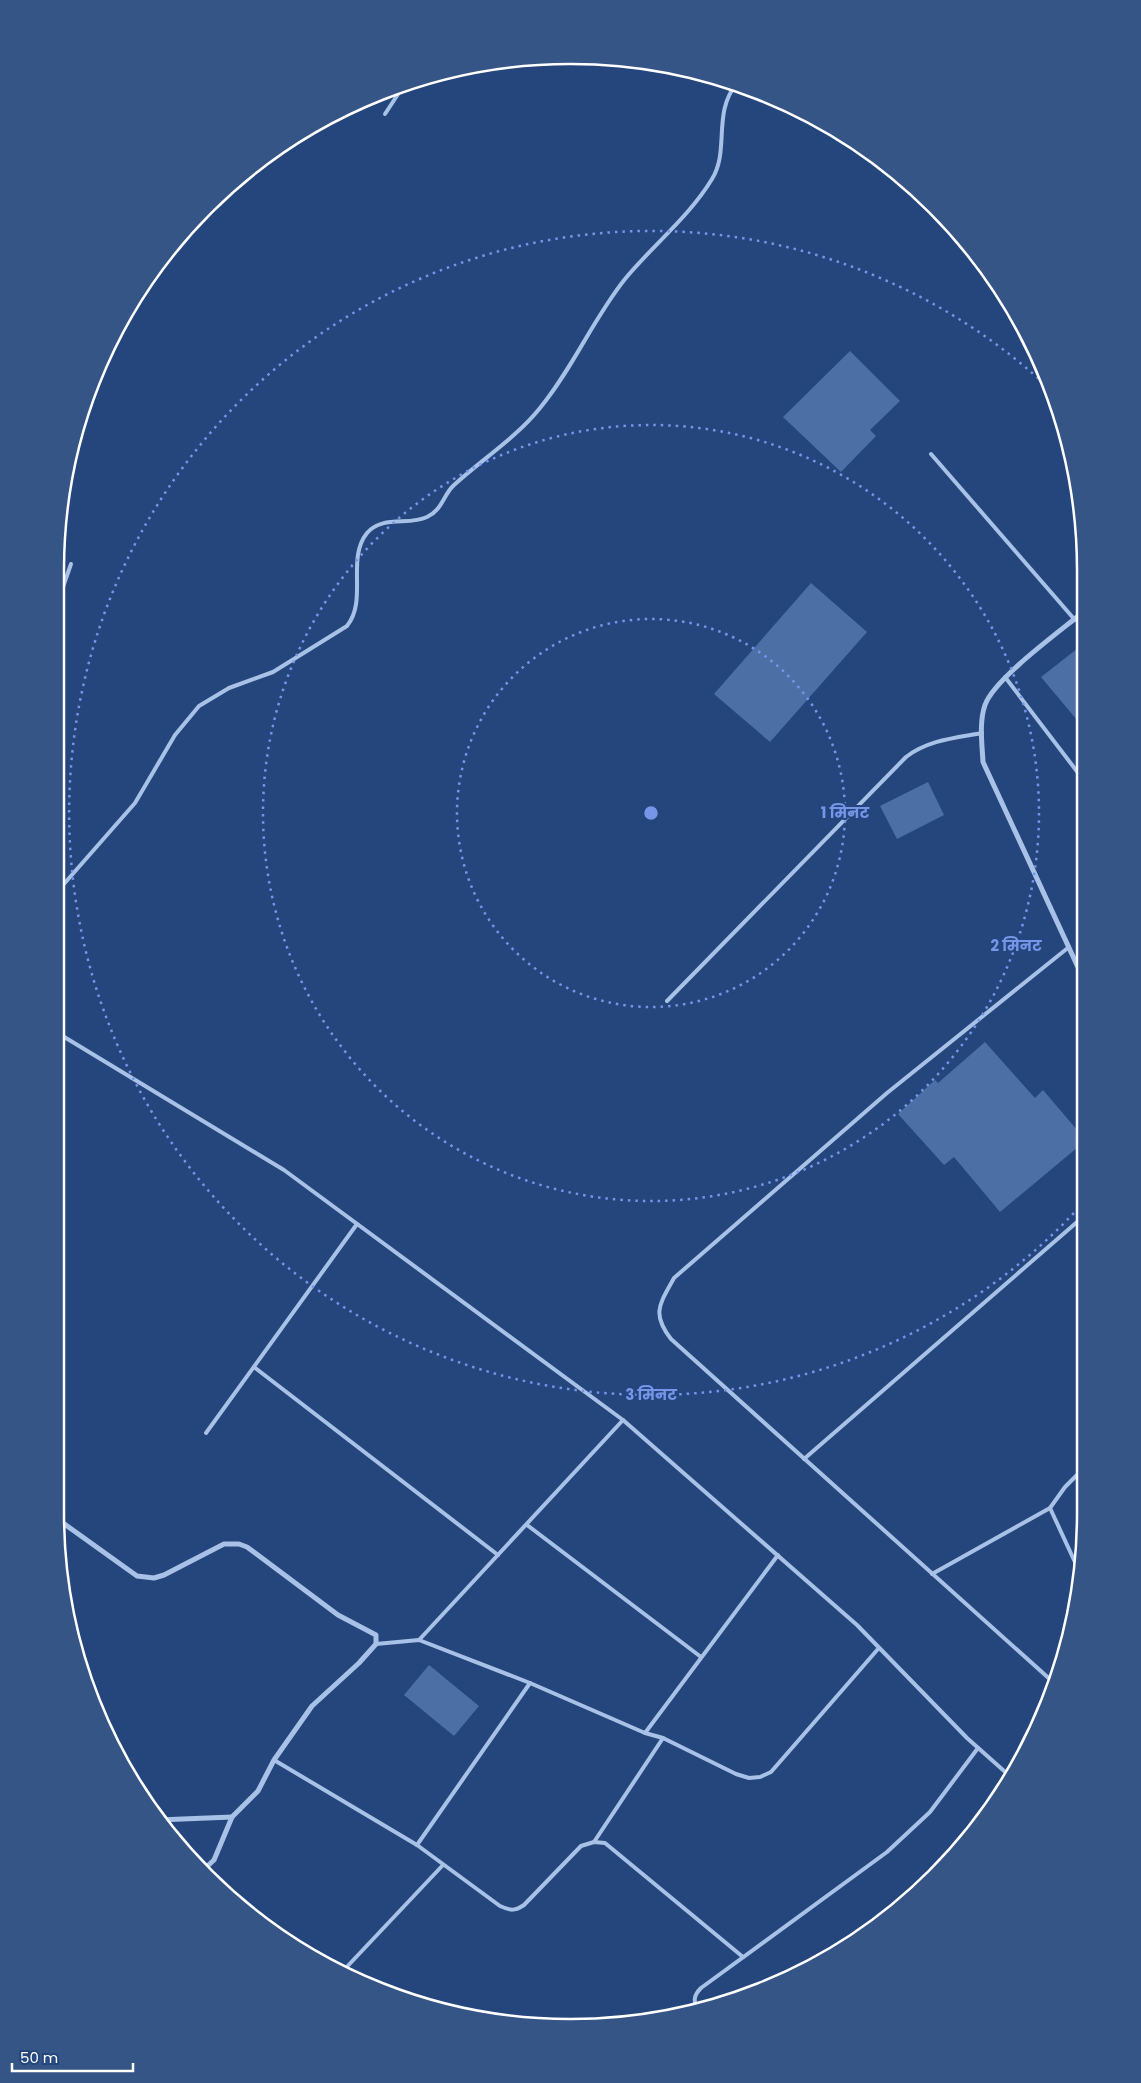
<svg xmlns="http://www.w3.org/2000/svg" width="1141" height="2083" font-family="Poppins,'Noto Sans Devanagari',sans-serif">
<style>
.building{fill:#4c70a6}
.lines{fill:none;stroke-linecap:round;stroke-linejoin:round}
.service{stroke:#a8c1e6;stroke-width:4}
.minor{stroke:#a8c1e6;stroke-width:5}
.ring{fill:none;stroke:#7795e8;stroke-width:2.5;stroke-dasharray:2.5 5}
.rim{fill:none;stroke:#fff;stroke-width:2.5}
.centre{fill:#7795e8;stroke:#24467d;stroke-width:2.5}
.ring-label{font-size:15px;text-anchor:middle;font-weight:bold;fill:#7795e8;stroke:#24467d;stroke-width:4;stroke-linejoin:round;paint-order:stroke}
</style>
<rect width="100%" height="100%" fill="#24467d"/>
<g class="building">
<polygon points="850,351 900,401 870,430 876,436 841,472 783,417"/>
<polygon points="811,583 867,632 770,742 714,694"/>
<polygon points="1082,645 1082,726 1041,677"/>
<polygon points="928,782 944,815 897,839 880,806"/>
<polygon points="985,1042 1035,1098 1043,1090 1084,1138 1084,1142 1000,1212 954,1157 944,1165 898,1114 935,1080 938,1083"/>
<polygon points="429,1665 479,1706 454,1736 404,1695"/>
</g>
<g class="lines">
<g class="service">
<polyline points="385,114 404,85"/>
<polyline points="931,454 1075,620"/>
<polyline points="56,607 71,564"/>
<polyline points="1005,677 1082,778"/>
<path d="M56 893 135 803 175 735 199 706 229 688 273 672 347 626C368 600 346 559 367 533 382 515 409 526 427 517 442 510 443 496 453 486 481 460 516 438 540 408 573 368 593 319 625 279 653 245 689 217 712 179 730 150 712 113 737 83"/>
<path d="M667 1001 906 757C928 740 955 738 982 733"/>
<polyline points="56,1032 284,1170 623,1420 857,1625 967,1738 1012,1778"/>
<polyline points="254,1367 498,1555"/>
<polyline points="206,1433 357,1224"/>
<polyline points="804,1459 1084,1216"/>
<polyline points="1050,1508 1080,1573"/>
<polyline points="527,1525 701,1657"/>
<polyline points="932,1574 1050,1508 1065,1487 1085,1467"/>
<polyline points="419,1640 623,1420"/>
<polyline points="376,1644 419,1640 530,1683 645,1733 663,1738 736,1774 749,1778 760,1777 771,1772 878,1649"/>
<path d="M1053 1682 671 1339C651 1313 660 1304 674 1278L887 1093 1069 947"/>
<polyline points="645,1733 778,1555"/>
<path d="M274 1760 417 1845 500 1906C511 1911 515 1911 524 1905L581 1846 594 1842 605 1843 743 1957"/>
<polyline points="594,1842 663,1738"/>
<polyline points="417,1845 530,1683"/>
<polyline points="342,1972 443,1865"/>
<path d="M699 2011C693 2002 693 1996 701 1988L887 1852 930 1812 978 1748"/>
</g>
<g class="minor">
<path d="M1082 613C1059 632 994 679 985 705 979 722 982 744 983 762L1083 978"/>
<polyline points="56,1518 137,1576 154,1578 164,1575 224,1544 239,1544 247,1547 338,1615 376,1635 376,1644 359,1663 312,1706 274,1760 258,1791 232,1817 214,1860 203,1870"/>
<polyline points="158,1820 232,1817"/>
</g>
</g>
<g class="ring">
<circle cx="651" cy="813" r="194"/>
<circle cx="651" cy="813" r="388"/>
<path d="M1084 1202A582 582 0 1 1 1052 391"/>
</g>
<path d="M0 0H1141V2083H0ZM570 64H571A506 506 0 0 1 1077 570V1513A506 506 0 0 1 571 2019H570A506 506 0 0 1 64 1513V570A506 506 0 0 1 570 64Z" fill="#365587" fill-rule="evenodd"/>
<path class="rim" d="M570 64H571A506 506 0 0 1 1077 570V1513A506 506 0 0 1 571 2019H570A506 506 0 0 1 64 1513V570A506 506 0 0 1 570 64Z"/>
<circle cx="651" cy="813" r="8" class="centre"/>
<g class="ring-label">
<text x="845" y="818">1 मिनट</text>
<text x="1016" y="951">2 मिनट</text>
<text x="651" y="1400">3 मिनट</text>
</g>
<path d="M12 2063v8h121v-8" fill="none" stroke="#ffffff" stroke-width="2.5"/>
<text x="20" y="2063" font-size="15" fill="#ffffff" stroke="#24467d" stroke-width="4" paint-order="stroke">50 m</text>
</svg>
